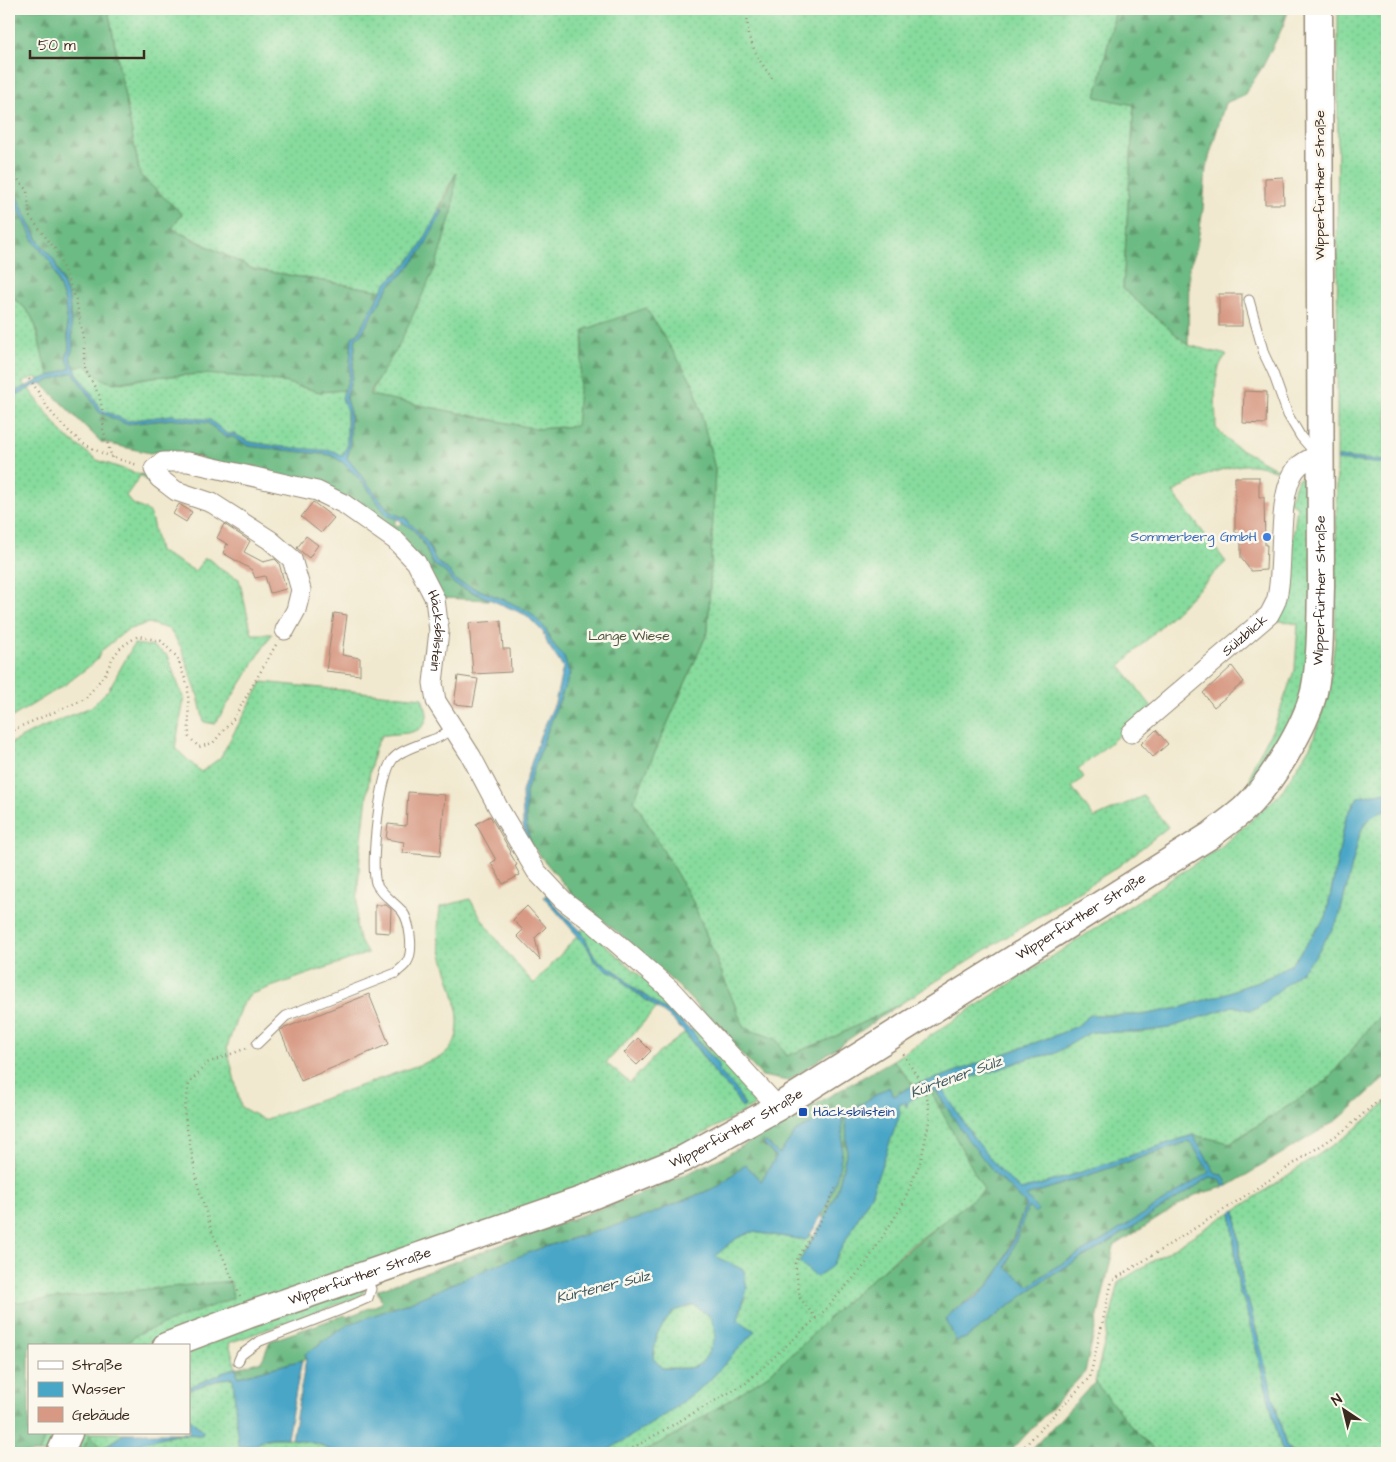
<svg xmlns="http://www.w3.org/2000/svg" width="1396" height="1462" font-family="'Architects Daughter',sans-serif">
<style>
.grass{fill:url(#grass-dots);stroke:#61825e}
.forest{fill:url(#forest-firs);stroke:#547251}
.water{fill:#48a6c7;stroke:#426872;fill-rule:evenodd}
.building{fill:#d79983}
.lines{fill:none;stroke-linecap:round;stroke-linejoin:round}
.service-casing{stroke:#968a76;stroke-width:11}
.minor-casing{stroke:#968a76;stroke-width:21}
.secondary-casing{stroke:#968a76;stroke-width:29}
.path{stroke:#968a76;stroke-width:2.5;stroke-dasharray:1 4;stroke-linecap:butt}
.service{stroke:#fff;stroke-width:9}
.minor{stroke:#fff;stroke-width:19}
.secondary{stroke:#fff;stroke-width:26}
.shop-dot{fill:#3f7fe0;stroke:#fbf7ec;stroke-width:2}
.transit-dot{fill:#1a4fb4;stroke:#fbf7ec;stroke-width:2}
.labels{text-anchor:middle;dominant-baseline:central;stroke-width:5;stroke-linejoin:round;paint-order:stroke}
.street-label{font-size:14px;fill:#3b2a1e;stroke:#fbf7ec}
.shop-label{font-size:14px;fill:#366cbe;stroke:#fbf7ec;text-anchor:end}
.park-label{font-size:14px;fill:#4e563e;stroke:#fbf7ec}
.transit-label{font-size:14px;fill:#164399;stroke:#fbf7ec;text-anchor:start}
.water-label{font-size:15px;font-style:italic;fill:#405c62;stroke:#fbf7ec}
</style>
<defs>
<pattern id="grass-dots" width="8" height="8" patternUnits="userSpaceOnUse" patternTransform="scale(1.25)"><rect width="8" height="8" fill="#87db9d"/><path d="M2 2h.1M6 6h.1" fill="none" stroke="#75bc87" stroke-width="1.8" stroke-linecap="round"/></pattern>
<pattern id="forest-firs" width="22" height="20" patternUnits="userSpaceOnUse" patternTransform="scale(1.25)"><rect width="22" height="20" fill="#6dbb84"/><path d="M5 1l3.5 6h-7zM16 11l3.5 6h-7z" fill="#5b986b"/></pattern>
</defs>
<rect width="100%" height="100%" fill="#fbf7ec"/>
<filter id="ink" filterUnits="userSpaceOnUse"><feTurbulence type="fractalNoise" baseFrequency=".02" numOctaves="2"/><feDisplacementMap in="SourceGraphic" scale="10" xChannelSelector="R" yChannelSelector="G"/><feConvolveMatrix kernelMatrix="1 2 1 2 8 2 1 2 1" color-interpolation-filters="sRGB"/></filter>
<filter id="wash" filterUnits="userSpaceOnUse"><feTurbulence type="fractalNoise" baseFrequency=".0096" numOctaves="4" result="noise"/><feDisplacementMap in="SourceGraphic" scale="20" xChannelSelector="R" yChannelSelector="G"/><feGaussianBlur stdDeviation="1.12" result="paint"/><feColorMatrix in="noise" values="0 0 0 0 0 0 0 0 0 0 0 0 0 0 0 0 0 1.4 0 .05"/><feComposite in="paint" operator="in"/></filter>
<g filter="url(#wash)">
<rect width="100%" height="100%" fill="#f1e9cf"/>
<g class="grass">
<path d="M108 9H1116L1096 97 1134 105 1123 289 1188 345 1227 355C1211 367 1216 410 1216 428L1233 445 1286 474C1278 471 1269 468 1260 466 1235 460 1193 479 1173 493L1226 562 1120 666 1152 707 1078 770 1084 777 1072 787 1094 818 1143 796 1168 827 1119 866 900 1004 830 1039 787 1056 776 1039 744 1028 693 902 634 800 708 631 715 469 694 385 646 309 584 330 577 426 538 429 370 395 435 268 453 208 455 175C441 197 435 226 420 248 409 264 391 274 382 291L253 269 172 228 182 214 140 175Z"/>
<polygon points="1338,9 1380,9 1387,21 1387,461 1337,457"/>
<polygon points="9,295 24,307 31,316 36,327 43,358 50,376 38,380 35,377 23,382 26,386 9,395"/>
<polygon points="86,365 121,383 152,377 203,374 235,376 279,381 320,392 345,390 342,398 347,411 347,447 343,452 343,456 250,442 234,434 227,434 210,420 172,415 127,421 102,410 74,368"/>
<polygon points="28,388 64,435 97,460 141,475 141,474 149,476 179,498 155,490 141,475 126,496 133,504 150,512 159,551 195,571 205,558 211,560 222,570 239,579 252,634 272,634 215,724 204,722 198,696 181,647 169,629 148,623 127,630 101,651 97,660 87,668 66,684 9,719 9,399"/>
<polygon points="1337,460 1387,464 1387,792 1358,797 1346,817 1326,917 1293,962 1271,976 1224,994 1179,1008 1142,1015 1090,1015 1077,1026 1059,1034 938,1078 914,1085 893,1060 1222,846 1280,794 1311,745 1328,694 1335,640"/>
<polygon points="1309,475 1313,633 1306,682 1290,728 1247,790 1254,764 1275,725 1295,668 1298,624 1274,620 1287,589 1297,506 1289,502 1298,479"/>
<path d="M134 644 152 646 167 655 184 700 175 748 201 772 220 758 262 682 422 698C423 703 428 711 427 717 424 738 394 732 381 736L375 748 370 771 360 855 356 923C357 935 360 944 368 953L251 994 241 1006 227 1047 241 1107 264 1120 441 1057C478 1034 444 973 439 941 437 930 439 919 440 907L470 899C487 930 510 957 534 984L578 935 588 948 594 961 603 968 619 976 628 987 657 1008 606 1063 630 1083 656 1055 685 1033 720 1080 732 1091 742 1108 745 1106 735 1088 719 1071 718 1064 690 1030 693 1028 697 1030 759 1098V1103L636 1171 156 1339 143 1346H123L138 1334 18 1302 9 1301V744L36 730 91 707 109 689Z"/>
<path d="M1387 809V1011L1374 1022 1327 1081 1230 1143 1192 1135 1060 1179 1021 1190C1015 1184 1007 1179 1001 1172 977 1147 961 1116 941 1088L953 1087 965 1079 997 1070 1029 1058 1054 1054 1091 1032H1139L1169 1028 1233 1006 1249 1010 1258 1008 1299 973 1314 958 1339 918 1360 833C1368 818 1372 815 1387 809Z"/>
<polygon points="585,927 666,998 684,1017 685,1021 682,1024 670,1013 631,986 620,974 596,959 581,931"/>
<polygon points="930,1090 985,1190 904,1251 841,1306 801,1346 768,1375 729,1401 677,1434 640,1453 602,1453 667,1414 708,1382 755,1331 738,1320 747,1289 714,1256 737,1238 752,1232 806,1240 811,1234 813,1236 799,1263 899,1105"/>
<polygon points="1387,1102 1387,1453 1292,1453 1286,1446 1248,1299 1243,1291 1236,1210 1349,1134"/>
<polygon points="1231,1212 1239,1292 1244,1301 1281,1448 1285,1453 1157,1453 1130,1425 1095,1382 1119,1282"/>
<polygon points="364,1288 363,1294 360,1296 229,1343 236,1368 221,1372 221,1374 189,1387 189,1346"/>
<path d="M694 1305 711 1317 717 1335C700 1371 701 1368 662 1368L653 1358 657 1334 673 1311Z"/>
<path d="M233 1378 251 1446H256C265 1432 303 1440 317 1444 323 1446 329 1450 335 1453H164L120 1449 175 1434 201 1435 203 1431 189 1418V1390L221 1379Z"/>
<polygon points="46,1433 58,1433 49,1453 39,1453"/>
<polygon points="80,1433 125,1433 102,1448 90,1435 81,1453 70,1453"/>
</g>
<g class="forest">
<polygon points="9,9 108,9 140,175 182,214 172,229 253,269 382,291 358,333 352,337 349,377 345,390 320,392 279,381 235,376 203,374 152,377 115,383 106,381 95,374 86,365 74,368 70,357 73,347 69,299 54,260 39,242 9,181"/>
<polygon points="1116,9 1289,9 1283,26 1263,66 1244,95 1225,103 1206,168 1203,209 1197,246 1189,268 1188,345 1123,289 1134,105 1096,97"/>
<polygon points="456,173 453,208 435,268 398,347 370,392 370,395 537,429 576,426 584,330 646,308 694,385 715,469 708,631 634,800 693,902 744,1028 776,1039 787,1056 830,1039 900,1004 788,1081 762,1076 679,987 628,941 578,901 531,845 526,824 526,792 545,737 570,674 564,658 551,641 546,629 505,600 456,581 449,571 436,561 428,544 415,528 405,518 390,512 347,458 350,447 350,412 346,399 352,377 356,338 360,336 390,285 405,272 443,211 439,211"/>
<polygon points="9,189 35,243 51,263 65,302 69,348 66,357 72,368 50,376 43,358 36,327 31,316 24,307 9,294"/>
<polygon points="73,371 99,412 126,424 173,419 208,423 225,437 233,437 248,446 331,455 342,462 363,482 387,516 398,519 394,523 398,526 402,522 414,530 425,546 432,563 446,573 454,584 489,600 442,598 352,501 170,450 150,453 101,442 41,383"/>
<polygon points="1387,1011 1387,1076 1339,1119 1228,1186 1223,1175 1216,1174 1193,1135 1231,1143 1327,1081 1374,1022"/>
<path d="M893 1060 914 1085 894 1096 888 1088 846 1113 847 1150 838 1189 824 1219 822 1217C835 1183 845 1150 842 1113L796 1131 779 1154 766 1142 763 1145 776 1157 761 1181 745 1164 719 1186 646 1216 541 1248 408 1303 349 1324 306 1359 238 1377 236 1368 262 1361 270 1341 345 1315 347 1317 382 1303 377 1290 651 1190 721 1158Z"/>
<polygon points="930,1090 936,1091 967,1137 997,1176 1026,1204 1002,1266 985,1289 953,1310 956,1341 966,1338 1051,1275 1105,1245 1210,1177 1220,1179 1224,1187 1195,1195 1114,1246 1085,1372 1009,1453 640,1453 677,1434 768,1375 801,1346 841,1306 880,1272 984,1190"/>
<polygon points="1190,1141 1210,1173 1103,1240 1049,1271 1030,1286 1005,1268 1028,1206 1026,1196"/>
<polygon points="230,1281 233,1298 138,1334 123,1346 29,1346 29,1433 46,1433 39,1453 9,1453 9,1301 18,1302"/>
<polygon points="1095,1382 1130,1425 1157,1453 1028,1453"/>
<polygon points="90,1435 102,1448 96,1453 81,1453"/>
<polygon points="120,1449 164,1453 114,1453"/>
</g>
<g class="water">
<polygon points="9,181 39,242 54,260 69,299 73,347 70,357 78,375 102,410 127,421 172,415 210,420 227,434 234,434 250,442 282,447 334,451 342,456 347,447 347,411 342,398 349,377 352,337 358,333 386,283 402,269 420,247 439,211 443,211 423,249 405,272 390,285 360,336 356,338 352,377 346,399 350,412 350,447 347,458 390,512 405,518 415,528 428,544 436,561 449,571 456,581 505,600 530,612 546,629 551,641 564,657 570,674 545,737 526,792 526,824 531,845 526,840 523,827 522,792 540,736 555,703 563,667 548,645 543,632 526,615 454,584 446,573 432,563 425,546 414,530 398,519 387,516 363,482 342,462 331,455 248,446 233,437 225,437 208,423 173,419 126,424 99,412 73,372 34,386 9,399 9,395 39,380 71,368 66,357 69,348 65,302 51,263 35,243 9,189"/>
<polygon points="1337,457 1387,461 1387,464 1337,460"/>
<path d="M1387 792V809C1372 815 1368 818 1360 833L1339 918 1314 958 1299 973 1258 1008 1249 1010 1233 1006 1169 1028 1139 1032H1091L1054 1054 1029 1058 997 1070 965 1079 953 1087 942 1088 971 1134 1001 1172 1021 1190 1060 1179 1193 1135 1216 1174 1223 1175 1228 1186 1224 1187 1220 1179 1210 1177 1105 1245 1051 1275 966 1338 956 1341 946 1319C958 1303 975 1301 986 1288 1007 1265 1015 1233 1026 1204L997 1176 966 1137 936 1091 930 1090 909 1100 907 1106H905L906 1102 899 1105 900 1114 871 1195 831 1267 816 1277 799 1262 824 1219 838 1189 847 1150 846 1113 889 1087 894 1096 914 1085 938 1078 1059 1034 1077 1026 1090 1015H1142L1179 1008 1224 994 1271 976 1293 962 1326 917 1346 817 1358 797ZM1190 1141 1209 1172 1103 1240 1049 1271 1030 1286 1006 1268 1028 1207 1035 1213 1038 1210 1026 1196Z"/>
<polygon points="547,894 559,910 581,931 596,959 620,974 631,986 670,1013 693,1032 701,1045 718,1064 719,1071 735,1088 745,1106 742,1108 732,1091 720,1080 689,1037 668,1016 628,987 619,976 603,968 594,961 588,948 544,897"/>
<path d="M833 1113H842C842 1125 843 1137 842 1149 839 1181 825 1214 806 1240L752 1232 737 1238 715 1256 744 1270 747 1289 738 1320 755 1331 708 1382 667 1414 605 1452 602 1453H335L319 1444 292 1439 306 1359 305 1354 349 1324 408 1303 501 1263 541 1248 646 1216 719 1186 745 1164 761 1181 776 1157 763 1144 766 1142 779 1154 796 1131ZM694 1305 711 1317 716 1335C701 1371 700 1369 662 1368L653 1358 657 1334 673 1311Z"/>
<polygon points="1236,1210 1243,1291 1248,1299 1286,1446 1291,1453 1285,1453 1281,1448 1244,1301 1239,1292 1231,1212"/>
<path d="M302 1360 287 1438C276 1438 262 1436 256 1446H238L233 1378 221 1379 189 1390V1387L221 1374V1372L236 1368 238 1377Z"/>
<polygon points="189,1418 203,1431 202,1435 175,1434 120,1449 114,1453 96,1453 125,1433 189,1433"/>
</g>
<g id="blocks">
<g class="building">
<polygon points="1283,177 1284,204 1265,204 1265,178"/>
<rect x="1219" y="294" width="23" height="32"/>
<polygon points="1244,391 1267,392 1266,424 1243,423"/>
<polygon points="1235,477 1259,477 1259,497 1264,497 1265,545 1267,545 1266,570 1251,571 1241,558 1241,533 1235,533"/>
<polygon points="313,502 334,518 321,533 301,517"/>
<polygon points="179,504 192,512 186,522 173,514"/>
<polygon points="224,524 250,541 244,552 263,562 275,559 279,563 286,589 270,593 265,576 255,578 252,570 223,553 227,544 229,545 217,538"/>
<polygon points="306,536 318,545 309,558 297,548"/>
<polygon points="334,613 347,615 342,655 360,658 360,675 326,671"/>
<polygon points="501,621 503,649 510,649 511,672 473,674 469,623"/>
<polygon points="1232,666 1244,682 1214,707 1203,693"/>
<polygon points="458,676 478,679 473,706 454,704"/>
<polygon points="1156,730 1168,744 1153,757 1141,744"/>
<polygon points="408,792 445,795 440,856 403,853 404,842 386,839 388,824 406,826"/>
<polygon points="490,816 511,852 510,853 517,865 515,866 520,875 503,884 491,863 496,860 476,824"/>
<polygon points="375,905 386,905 391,909 390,933 375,932"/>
<polygon points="527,906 546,927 535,938 540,960 517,936 523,930 513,920"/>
<polygon points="369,994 389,1044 301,1081 280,1030"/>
<polygon points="638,1038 651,1051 637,1065 624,1053"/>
</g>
</g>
</g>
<g filter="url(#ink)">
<use href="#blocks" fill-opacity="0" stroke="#968a76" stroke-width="1"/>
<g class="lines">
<g class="service-casing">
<g id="service">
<polyline points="1249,300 1264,354 1273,373 1288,415 1301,437 1315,453"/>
<path d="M257 1044 286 1016 396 973C400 969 405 966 407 962 414 951 410 921 402 911 394 902 380 893 376 883 370 864 380 774 393 759 401 749 425 743 437 738 443 735 448 731 453 728"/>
<polyline points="238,1362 241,1355 260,1341 343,1309 368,1298 371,1289 366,1276"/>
</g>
</g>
<g class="minor-casing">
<g id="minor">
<path id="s1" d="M285 630 296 610 301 590 292 559 270 540 212 503 176 491 159 478 154 469 163 462H188L317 491 344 504 395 540 416 562 435 599 439 631 433 683 436 701 471 756 498 807 536 871 563 900 596 925 672 991 778 1107"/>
<path id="s2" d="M1131 733 1269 615C1271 611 1274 606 1276 601 1286 570 1274 487 1300 465 1306 460 1314 457 1320 453"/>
</g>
</g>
<g class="secondary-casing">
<g id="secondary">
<path id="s3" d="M166 1346 248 1315 587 1198 685 1158 778 1107 1211 835C1222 826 1234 818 1244 809 1271 783 1305 728 1314 692 1321 658 1320 621 1321 586L1319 9"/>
<polyline points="60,1453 69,1433"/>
</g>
</g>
<g class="path">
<polyline points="747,9 748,35 758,58 774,81"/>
<polyline points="9,168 27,191 30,217 55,249 76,300 85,343 85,369 99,395 104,417 103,429 112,458"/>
<path d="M29 379C38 389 42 401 51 412 78 445 98 454 138 465"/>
<polyline points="9,733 19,727 85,699 106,673 112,659 121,647 138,636 161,641 177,657 188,687 189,737 199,747 213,743 234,718 277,643"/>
<polyline points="240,1296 211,1229 198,1186 184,1113 189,1084 207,1063 247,1048"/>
<polyline points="816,1318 800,1298 795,1263 823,1217 836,1187"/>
<polyline points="624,1453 746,1383 823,1312 865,1265 903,1204 921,1160 930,1117 927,1097 917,1076 902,1052"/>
<polyline points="1018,1453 1090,1377 1112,1281 1239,1200 1346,1129 1387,1093"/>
</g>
<use href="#service" class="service"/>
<use href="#minor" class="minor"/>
<use href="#secondary" class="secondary"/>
</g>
</g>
<circle class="shop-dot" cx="1267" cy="537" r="5"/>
<rect class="transit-dot" x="798" y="1107" width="10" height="10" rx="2.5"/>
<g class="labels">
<g class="street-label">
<text transform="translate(1320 185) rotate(-90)">Wipperfürther Straße</text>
<text stroke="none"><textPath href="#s3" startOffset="1451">Wipperfürther Straße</textPath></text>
<text stroke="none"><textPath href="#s1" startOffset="608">Häcksbilstein</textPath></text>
<text stroke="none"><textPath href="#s2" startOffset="150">Sülzblick</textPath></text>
<text stroke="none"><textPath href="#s3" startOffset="1016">Wipperfürther Straße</textPath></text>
<text stroke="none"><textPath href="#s3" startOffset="611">Wipperfürther Straße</textPath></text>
<text stroke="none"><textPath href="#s3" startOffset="206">Wipperfürther Straße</textPath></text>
</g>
<g class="shop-label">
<text x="1257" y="537">Sommerberg GmbH</text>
</g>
<g class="park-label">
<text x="629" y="636">Lange Wiese</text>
</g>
<g class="transit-label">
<text x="813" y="1112">Häcksbilstein</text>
</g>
<g class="water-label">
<text transform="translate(956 1077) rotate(-20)">Kürtener Sülz</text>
<text transform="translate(603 1287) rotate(-14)">Kürtener Sülz</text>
</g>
</g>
<rect width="1396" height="1462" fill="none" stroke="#fbf7ec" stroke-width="30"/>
<rect x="28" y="1344" width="162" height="90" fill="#fbf7ec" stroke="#aea59a"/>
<rect x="38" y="1361" width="25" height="8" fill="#ffffff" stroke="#aea59a"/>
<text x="72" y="1370" font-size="15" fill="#3b2a1e">Straße</text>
<rect x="38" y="1382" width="25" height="15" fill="#48a6c7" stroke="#aea59a"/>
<text x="72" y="1394" font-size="15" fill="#3b2a1e">Wasser</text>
<rect x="38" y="1407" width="25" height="15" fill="#d79983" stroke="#aea59a"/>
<text x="72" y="1420" font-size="15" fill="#3b2a1e">Gebäude</text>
<g transform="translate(1344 1410) rotate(325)" stroke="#fbf7ec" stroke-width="4" paint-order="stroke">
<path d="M0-4L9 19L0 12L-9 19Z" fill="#3b2a1e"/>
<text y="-8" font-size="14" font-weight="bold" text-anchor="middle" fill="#3b2a1e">N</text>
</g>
<path d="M30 50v8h114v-8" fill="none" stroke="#3b2a1e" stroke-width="2.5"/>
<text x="38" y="50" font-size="15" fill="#3b2a1e" stroke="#fbf7ec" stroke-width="4" paint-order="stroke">50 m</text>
</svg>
